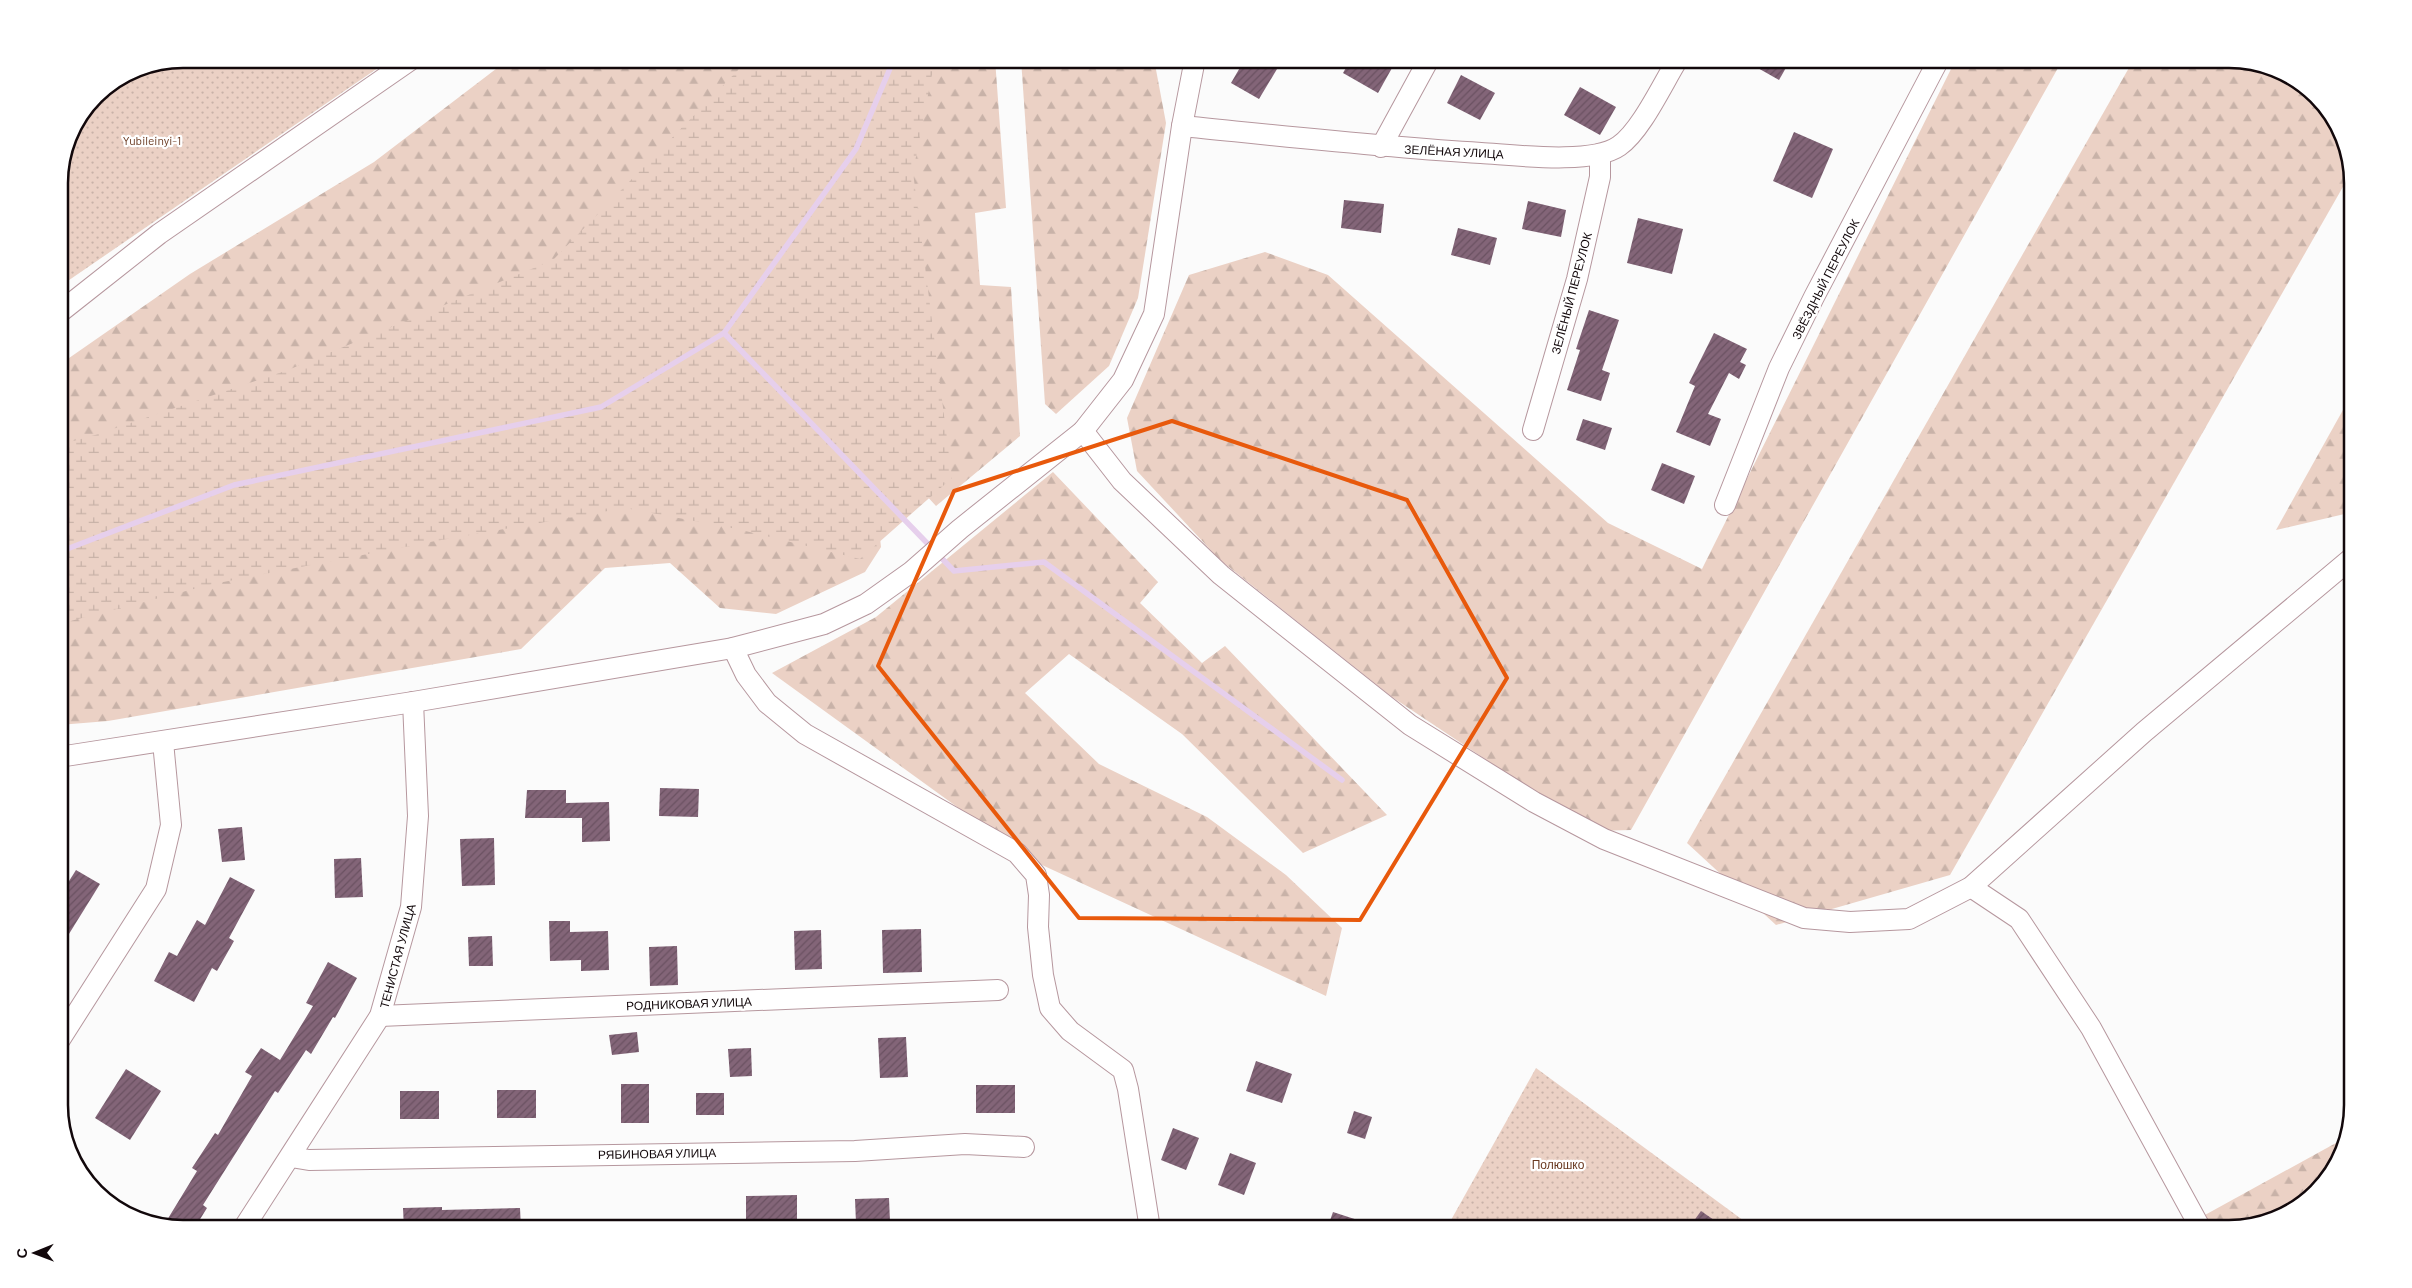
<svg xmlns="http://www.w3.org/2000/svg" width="2412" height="1288" font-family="Barlow,sans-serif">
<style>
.forest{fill:url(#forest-firs)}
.wetland{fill:url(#wetland-marsh)}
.garden{fill:url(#garden-dots)}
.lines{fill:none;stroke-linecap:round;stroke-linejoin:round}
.stream{stroke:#e6cfec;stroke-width:5.5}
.building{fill:url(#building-hatch)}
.minor-casing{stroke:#b6979e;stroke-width:22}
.minor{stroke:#fff;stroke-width:20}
.marked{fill:none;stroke:#e8590c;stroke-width:4;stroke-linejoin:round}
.labels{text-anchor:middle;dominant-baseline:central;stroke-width:4.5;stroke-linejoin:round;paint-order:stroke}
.park-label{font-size:12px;fill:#6a3a21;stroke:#fff}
.street-label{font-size:12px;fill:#12080b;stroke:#fff}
.rim{fill:none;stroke:#12080b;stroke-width:2.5}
</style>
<defs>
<pattern id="forest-firs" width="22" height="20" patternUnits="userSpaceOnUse" patternTransform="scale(1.25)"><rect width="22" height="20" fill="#ebd1c5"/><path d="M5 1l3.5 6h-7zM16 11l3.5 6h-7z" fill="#c8b2a8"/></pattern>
<pattern id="wetland-marsh" width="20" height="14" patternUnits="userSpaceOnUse" patternTransform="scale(1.25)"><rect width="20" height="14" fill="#ebd1c5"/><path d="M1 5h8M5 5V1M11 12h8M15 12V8" fill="none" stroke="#c8b2a8"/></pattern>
<pattern id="garden-dots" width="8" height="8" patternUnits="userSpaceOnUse" patternTransform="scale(1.25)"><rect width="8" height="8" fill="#ebd1c5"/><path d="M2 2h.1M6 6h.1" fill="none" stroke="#c8b2a8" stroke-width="1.8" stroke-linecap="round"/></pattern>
<pattern id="building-hatch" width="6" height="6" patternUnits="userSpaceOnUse" patternTransform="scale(1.25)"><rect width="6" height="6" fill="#836578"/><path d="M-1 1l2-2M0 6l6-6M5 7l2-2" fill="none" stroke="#6a5161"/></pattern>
</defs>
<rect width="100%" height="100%" fill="#fbfbfb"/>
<g class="forest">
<polygon points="509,59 995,59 1006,208 975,213 980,285 1011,287 1020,436 936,506 857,420 82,485 59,438 59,365 190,274 374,162"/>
<polygon points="1021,59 1154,59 1166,123 1138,298 1109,366 1056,414 1045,404"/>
<polygon points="1956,59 2063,59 1631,830 1593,831 1392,697 1219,559 1137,471 1127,418 1189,275 1265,252 1328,275 1608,523 1702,569"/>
<polygon points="2134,59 2229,59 2284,72 2332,114 2352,171 1950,875 1776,925 1687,843"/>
<polygon points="2353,392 2353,512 2276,530"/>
<polygon points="1053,472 1158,582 1140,603 1202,663 1225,646 1387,815 1303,853 1182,734 1069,654 1025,693 1099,764 1207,817 1286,875 1342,928 1326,996 1029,859 772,673 876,617"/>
<polygon points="876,500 881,547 865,572 776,614 720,608 670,563 605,568 521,649 108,721 59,725 59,582 249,519"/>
<polygon points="2345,1138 2340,1160 2298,1208 2229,1229 2198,1229 2194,1221"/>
</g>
<polygon class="wetland" points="745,59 935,59 913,172 952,478 860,559 737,529 625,508 430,542 213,584 59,624 59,445 95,435 288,370 553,260 742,66"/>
<g class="garden">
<polygon points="183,59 391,59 59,287 59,175 68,135 95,95 136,68"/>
<polygon points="1536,1068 1755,1229 1446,1229"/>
</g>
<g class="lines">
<g class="stream">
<polyline points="724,333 856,149 894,59"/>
<polyline points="59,552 234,485 601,407 724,333 954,571 1044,562 1342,780"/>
</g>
</g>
<g class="building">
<polygon points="1245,59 1271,59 1280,64 1259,99 1231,83"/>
<polygon points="1351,59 1397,59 1378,93 1343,73"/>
<polygon points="1742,59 1791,59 1779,80"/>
<polygon points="1461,75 1495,93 1480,120 1447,103"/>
<polygon points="1580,87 1616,107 1600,135 1564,115"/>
<polygon points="1794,132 1833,149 1812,198 1773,181"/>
<polygon points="1344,200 1384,204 1381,233 1341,228"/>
<polygon points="1528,201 1566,210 1561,237 1522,229"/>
<polygon points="1638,218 1683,229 1672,274 1627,263"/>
<polygon points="1458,228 1497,238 1490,265 1451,255"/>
<polygon points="1589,310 1619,320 1602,370 1610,373 1601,401 1567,390 1580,350 1576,349"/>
<polygon points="1714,333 1747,349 1740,362 1746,365 1739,379 1729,373 1708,414 1721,419 1710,446 1676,432 1695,386 1689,383"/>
<polygon points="1583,419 1612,428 1605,450 1576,440"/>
<polygon points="1662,463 1695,476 1684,504 1651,490"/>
<polygon points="660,788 699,789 698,817 659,816"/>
<polygon points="527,790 566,790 566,803 609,802 610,841 582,842 582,818 525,818"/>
<polygon points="242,827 245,860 222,862 218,829"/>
<polygon points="494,838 495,885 462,886 460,839"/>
<polygon points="361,858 363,897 335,898 334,859"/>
<polygon points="76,870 100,884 59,950 59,897"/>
<polygon points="230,877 255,890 229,938 234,941 217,971 212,968 194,1002 154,981 169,952 177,956 197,920 205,925"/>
<polygon points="549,921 570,921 570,932 608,931 609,970 581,971 581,960 550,961"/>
<polygon points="921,929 922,972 883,973 882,930"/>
<polygon points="821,930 822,969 795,970 794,931"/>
<polygon points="492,936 493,966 469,966 468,937"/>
<polygon points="677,946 678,985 650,986 649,947"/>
<polygon points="328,962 357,978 335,1018 333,1017 311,1054 306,1050 278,1093 275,1091 203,1205 207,1208 194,1229 164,1225 197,1171 192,1168 215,1133 218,1135 252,1076 245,1072 261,1048 280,1060 313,1006 306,1003"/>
<polygon points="637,1032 639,1052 612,1055 609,1035"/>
<polygon points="906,1037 908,1077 880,1078 878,1038"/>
<polygon points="751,1048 752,1076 730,1077 728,1049"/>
<polygon points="1256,1061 1292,1074 1282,1103 1246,1091"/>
<polygon points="126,1069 161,1091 130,1140 95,1118"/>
<rect x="621" y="1084" width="28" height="39"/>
<rect x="976" y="1085" width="39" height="28"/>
<rect x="497" y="1090" width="39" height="28"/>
<rect x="400" y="1091" width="39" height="28"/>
<rect x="696" y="1093" width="28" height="22"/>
<polygon points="1354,1111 1372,1117 1365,1139 1347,1133"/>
<polygon points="1173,1128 1199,1138 1186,1170 1161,1160"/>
<polygon points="1230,1153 1256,1163 1244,1195 1218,1185"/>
<polygon points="797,1195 797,1229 746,1229 746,1196"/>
<polygon points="889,1198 890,1222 856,1223 855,1199"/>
<polygon points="442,1207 442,1210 520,1208 521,1229 404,1229 403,1208"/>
<polygon points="1701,1211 1727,1229 1688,1229"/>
<polygon points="1333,1212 1376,1226 1375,1229 1327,1229"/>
</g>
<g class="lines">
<g class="minor-casing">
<g id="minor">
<path d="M1182 126C1282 136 1381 147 1481 153 1514 155 1592 165 1619 146 1641 131 1663 83 1678 59"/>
<polyline points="1381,147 1429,59"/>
<polyline points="59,313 159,234 412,59"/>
<polyline points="1533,430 1577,279 1600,177 1600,154"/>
<polyline points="1083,431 1122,481 1221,575 1410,725 1534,802 1604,839 1804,918 1850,922 1909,919 1971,887 2144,732 2353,557"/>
<polyline points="1725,505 1779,368 1814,297 1939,59"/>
<polyline points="733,648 746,675 767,703 805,734 1017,853 1036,875 1039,895 1038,927 1043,975 1050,1008 1070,1031 1123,1070 1128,1089 1150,1229"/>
<polyline points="59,757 413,702 733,648 824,624 866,604 911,572 960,529 1083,431 1123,380 1154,314 1182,126 1195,59"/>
<polyline points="1971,887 2019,919 2091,1028 2201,1229"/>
<polyline points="380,1016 998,990"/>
<polyline points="59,1041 156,889 171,825 163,742"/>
<polyline points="291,1157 309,1160 855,1151 965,1144 1024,1147"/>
<polyline points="243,1229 380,1016 411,907 418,816 413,702"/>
</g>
</g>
<use href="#minor" class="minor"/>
</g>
<path class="marked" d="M1172 421 1407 500 1507 678 1360 920 1079 918 878 666 954 491Z"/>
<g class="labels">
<g class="park-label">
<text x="152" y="140">Yubileinyi-1</text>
<text x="1558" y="1164">Полюшко</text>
</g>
<g class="street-label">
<text transform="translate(1454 151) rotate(3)">ЗЕЛЁНАЯ УЛИЦА</text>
<text transform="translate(1825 279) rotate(-63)">ЗВЁЗДНЫЙ ПЕРЕУЛОК</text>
<text transform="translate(1571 293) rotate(-75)">ЗЕЛЁНЫЙ ПЕРЕУЛОК</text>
<text transform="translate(397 956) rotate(-75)">ТЕНИСТАЯ УЛИЦА</text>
<text transform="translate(689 1003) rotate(-2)">РОДНИКОВАЯ УЛИЦА</text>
<text transform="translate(657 1153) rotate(-1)">РЯБИНОВАЯ УЛИЦА</text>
</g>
</g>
<path d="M0 0H2412V1288H0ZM183 68H2229A115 115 0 0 1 2344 183V1105A115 115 0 0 1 2229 1220H183A115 115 0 0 1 68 1105V183A115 115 0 0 1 183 68Z" fill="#fff" fill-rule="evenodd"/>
<path class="rim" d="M183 68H2229A115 115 0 0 1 2344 183V1105A115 115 0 0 1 2229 1220H183A115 115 0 0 1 68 1105V183A115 115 0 0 1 183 68Z"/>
<g transform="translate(35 1253) rotate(269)" stroke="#ffffff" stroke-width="4" paint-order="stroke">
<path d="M0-4L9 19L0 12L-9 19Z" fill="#12080b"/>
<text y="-8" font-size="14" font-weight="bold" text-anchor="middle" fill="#12080b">С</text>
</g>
</svg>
